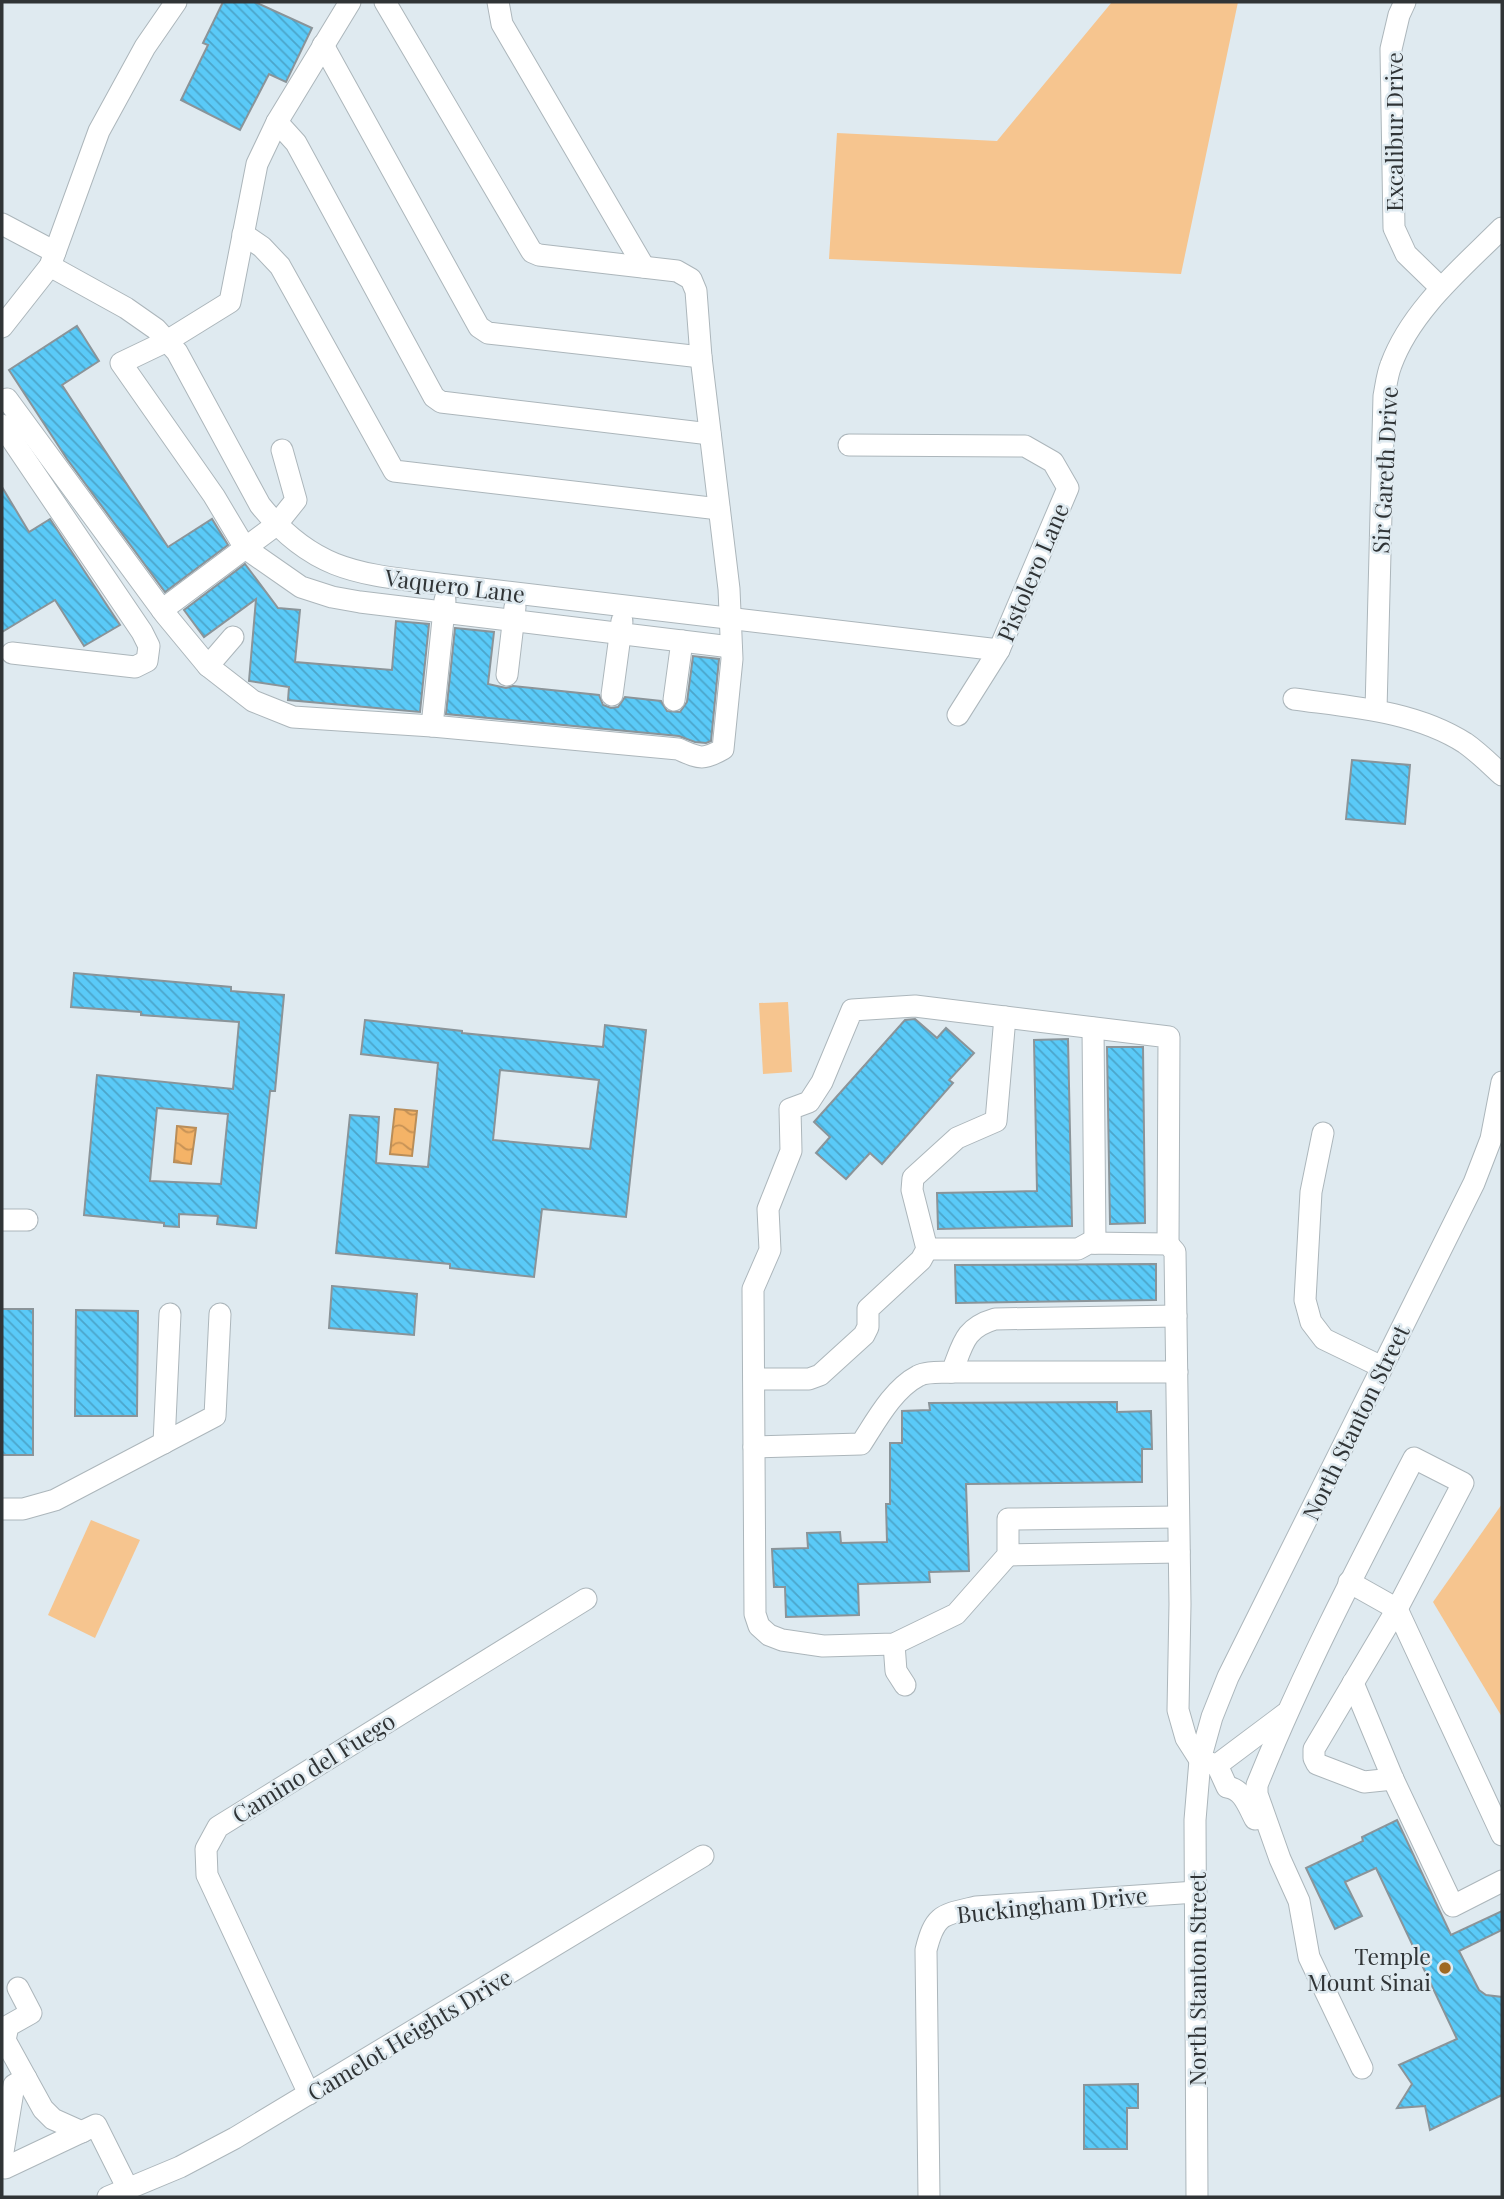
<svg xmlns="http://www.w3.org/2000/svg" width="1504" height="2199" font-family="'Playfair Display',serif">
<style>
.green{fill:#f6c58f}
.water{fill:url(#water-waves);stroke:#b98d58;stroke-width:2}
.building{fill:url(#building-back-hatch);stroke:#8a9499;stroke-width:2;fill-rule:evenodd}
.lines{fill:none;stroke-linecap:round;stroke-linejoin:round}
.minor-casing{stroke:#acb6bb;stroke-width:23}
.minor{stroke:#fff;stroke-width:21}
.poi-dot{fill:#9f6923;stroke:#dfeaf0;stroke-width:2.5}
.labels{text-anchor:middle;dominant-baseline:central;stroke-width:5;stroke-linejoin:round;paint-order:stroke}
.street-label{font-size:23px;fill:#303436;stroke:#dfeaf0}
.poi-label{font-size:23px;fill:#303436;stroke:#dfeaf0;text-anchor:end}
</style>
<defs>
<pattern id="water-waves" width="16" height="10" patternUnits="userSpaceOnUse" patternTransform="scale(1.75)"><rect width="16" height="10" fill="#f4b367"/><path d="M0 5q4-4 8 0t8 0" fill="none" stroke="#c69256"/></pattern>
<pattern id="building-back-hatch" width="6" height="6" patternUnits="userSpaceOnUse" patternTransform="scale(1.75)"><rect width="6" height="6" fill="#5acaf8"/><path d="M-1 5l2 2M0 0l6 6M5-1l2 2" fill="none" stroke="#4ba5ca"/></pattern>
</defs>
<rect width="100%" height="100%" fill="#dfeaf0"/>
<g class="green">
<polygon points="1112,2 1238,2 1181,274 829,259 837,133 997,141"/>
<polygon points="788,1002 792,1072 763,1074 759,1003"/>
<polygon points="1502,1504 1502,1717 1433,1602"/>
<polygon points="91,1520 140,1540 95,1638 48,1615"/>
</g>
<g class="water">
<polygon points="395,1109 417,1111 412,1156 390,1154"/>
<polygon points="177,1126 196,1128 191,1164 174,1162"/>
</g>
<g class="building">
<polygon points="223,2 255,2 312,28 286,82 269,74 240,130 181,100 208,45 203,43"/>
<polygon points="77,326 99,361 62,385 168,547 212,519 228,545 165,592 67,459 9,370"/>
<polygon points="2,487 29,532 50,519 120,625 84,646 55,600 2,632"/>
<polygon points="245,564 278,608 300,610 295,662 392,670 396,621 429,624 420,712 288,700 289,687 249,681 256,599 204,637 184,610"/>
<polygon points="455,628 494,632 488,684 506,688 513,686 599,695 603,705 611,708 618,707 625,697 661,701 667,711 680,712 687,702 693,656 719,659 711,741 706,743 695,742 679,736 446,714"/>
<polygon points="1352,760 1410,765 1405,824 1346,819"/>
<path d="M74 973 231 987V991L284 995 275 1091H270L256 1228 217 1224 218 1216 179 1214V1227L164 1226V1223L84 1215 97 1075 233 1089 239 1022 141 1015V1012L71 1007ZM157 1108 228 1114 221 1184 150 1181Z"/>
<polygon points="915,1019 937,1038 946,1028 974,1053 949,1080 953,1083 882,1164 870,1153 846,1179 816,1153 830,1137 814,1122 905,1020"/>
<path d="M365 1020 462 1031V1033L603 1047 605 1025 646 1030 626 1217 542 1209 534 1277 450 1268V1264L336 1253 350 1115 379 1117 376 1163 428 1167 438 1063 361 1054ZM500 1070 599 1080 590 1149 493 1140Z"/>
<polygon points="1068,1039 1072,1226 938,1229 937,1193 1037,1191 1034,1040"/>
<polygon points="1107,1047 1143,1047 1145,1223 1110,1224"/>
<polygon points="1156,1264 1156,1300 956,1303 955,1265"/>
<polygon points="332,1286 417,1294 414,1335 329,1328"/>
<rect x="2" y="1309" width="31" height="146"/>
<polygon points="76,1310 138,1311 137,1416 75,1416"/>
<polygon points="1117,1402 1117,1412 1151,1411 1152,1449 1142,1449 1142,1482 966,1484 969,1571 929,1572 930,1582 858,1584 859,1615 786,1617 785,1587 774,1587 772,1549 808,1548 807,1533 840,1532 841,1543 887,1542 886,1504 890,1504 890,1443 902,1443 902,1411 930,1410 929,1403"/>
<polygon points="1397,1820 1451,1935 1502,1911 1502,1930 1459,1951 1479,1990 1486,1995 1502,1997 1502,2095 1430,2130 1425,2106 1397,2108 1412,2084 1399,2065 1457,2039 1376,1868 1345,1882 1362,1916 1335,1929 1306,1868 1363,1841 1362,1837"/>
<polygon points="1138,2084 1138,2108 1127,2108 1127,2149 1084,2149 1084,2085"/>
</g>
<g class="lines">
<g class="minor-casing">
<g id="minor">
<polyline points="350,2 277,122 257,164 230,302 167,341 121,363 214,496 245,548 301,587 332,597 360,602 731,647"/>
<polyline points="498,2 502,24 644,267"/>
<polyline points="1405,2 1399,15 1391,49 1394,228 1406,254 1441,288"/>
<polyline points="323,45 479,327 488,333 701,357"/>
<polyline points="277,122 296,143 434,397 441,402 710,434"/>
<polyline points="2,224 55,252"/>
<polyline points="243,234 262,247 280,266 394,471 719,509"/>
<path d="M50 266 126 308 156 329 177 352 260 505C316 575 365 574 447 585L999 650"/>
<polyline points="2,327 50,266 99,131 145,47 176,2"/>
<path d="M7 399 165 614 208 666 253 701 293 717 432 726 678 749C699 758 702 761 723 749L732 659 729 589 701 357 696 291 691 279 677 271 539 255 532 252 385 2"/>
<polyline points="2,425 142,632 149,646 147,661 135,667 12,653"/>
<polyline points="849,445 1025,446 1053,462 1068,488 999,650 958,715"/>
<polyline points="162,610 276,525 296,500 282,450"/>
<polyline points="208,666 233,637"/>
<polyline points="507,675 515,607"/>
<polyline points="612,695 622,621"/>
<path d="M1294 699C1352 707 1415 711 1465 743 1478 752 1490 764 1502 775"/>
<polyline points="674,700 682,641"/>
<path d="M1376 710 1384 396C1386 386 1387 375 1391 365 1411 310 1462 268 1502 228"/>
<polyline points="432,726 445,600"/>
<polyline points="1093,1028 1095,1243"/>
<polyline points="1323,1133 1311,1192 1305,1300 1311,1322 1324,1339 1382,1367"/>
<polyline points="2,1220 27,1220"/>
<polyline points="1168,1244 1169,1037 915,1006 852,1010 822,1082 809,1102 790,1109 791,1151 768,1209 770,1250 753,1289 755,1614 759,1626 769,1635 782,1640 823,1646 894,1644 956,1614 1008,1555 1008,1519 1178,1517"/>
<polyline points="927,1249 1078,1249 1089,1243 1168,1244 1175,1252 1180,1604 1178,1710 1186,1738 1200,1760"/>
<polyline points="952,1372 1177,1372"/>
<polyline points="754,1379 809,1379 820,1375 864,1335 868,1327 868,1309 921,1260 927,1249 912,1190 913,1178 957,1138 996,1121 1005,1017"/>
<polyline points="164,1443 170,1314"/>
<path d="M754 1447 861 1444C876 1421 893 1389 918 1376 927 1371 942 1373 952 1372 963 1344 964 1328 995 1319L1176 1316"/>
<polyline points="2,1509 23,1509 55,1500 215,1416 220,1314"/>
<polyline points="1008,1555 1179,1552"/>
<polyline points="1349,1582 1397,1609 1502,1835"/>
<polyline points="894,1644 896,1671 905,1685"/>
<polyline points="1353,1683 1393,1779 1453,1906 1502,1881"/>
<polyline points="1206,1762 1217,1765 1285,1714"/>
<path d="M1217 1765 1227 1787C1243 1789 1248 1806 1255 1819"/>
<polyline points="18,1988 31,2013 8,2026 5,2040 43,2109 53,2119 82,2132"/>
<path d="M1362 2068 1309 1957 1299 1901 1280 1859 1257 1794V1785C1302 1673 1358 1566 1414 1458L1463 1483 1397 1609 1314 1749V1758L1317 1764 1364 1782 1393 1779"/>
<polyline points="309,2094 207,1875 206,1849 218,1827 586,1599"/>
<polyline points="2,2158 14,2085 26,2078"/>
<polyline points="2,2160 5,2168 96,2125 128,2189"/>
<polyline points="108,2197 180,2167 235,2138 703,1856"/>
<path d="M929 2197 926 1950C935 1914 942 1915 976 1907L1196 1892"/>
<polyline points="1197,2197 1195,1820 1200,1760 1212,1717 1228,1677 1474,1183 1491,1139 1502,1082"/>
</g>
</g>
<use href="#minor" class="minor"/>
</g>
<circle class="poi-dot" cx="1445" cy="1968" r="7"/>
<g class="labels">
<g class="street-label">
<text transform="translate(1393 132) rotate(-90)">Excalibur Drive</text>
<text transform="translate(1384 470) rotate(-87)">Sir Gareth Drive</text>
<text transform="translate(1032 572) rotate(-67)">Pistolero Lane</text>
<text transform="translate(455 585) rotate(7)">Vaquero Lane</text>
<text transform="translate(1355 1422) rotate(-64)">North Stanton Street</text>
<text transform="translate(313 1767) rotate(-32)">Camino del Fuego</text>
<text transform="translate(1052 1904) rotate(-6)">Buckingham Drive</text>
<text transform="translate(1196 1979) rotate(-90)">North Stanton Street</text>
<text transform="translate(409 2034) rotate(-31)">Camelot Heights Drive</text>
</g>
<g class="poi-label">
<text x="1431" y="1955">Temple<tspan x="1431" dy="26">Mount Sinai</tspan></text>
</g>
</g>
<rect width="1504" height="2199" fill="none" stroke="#303436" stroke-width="7"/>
</svg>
